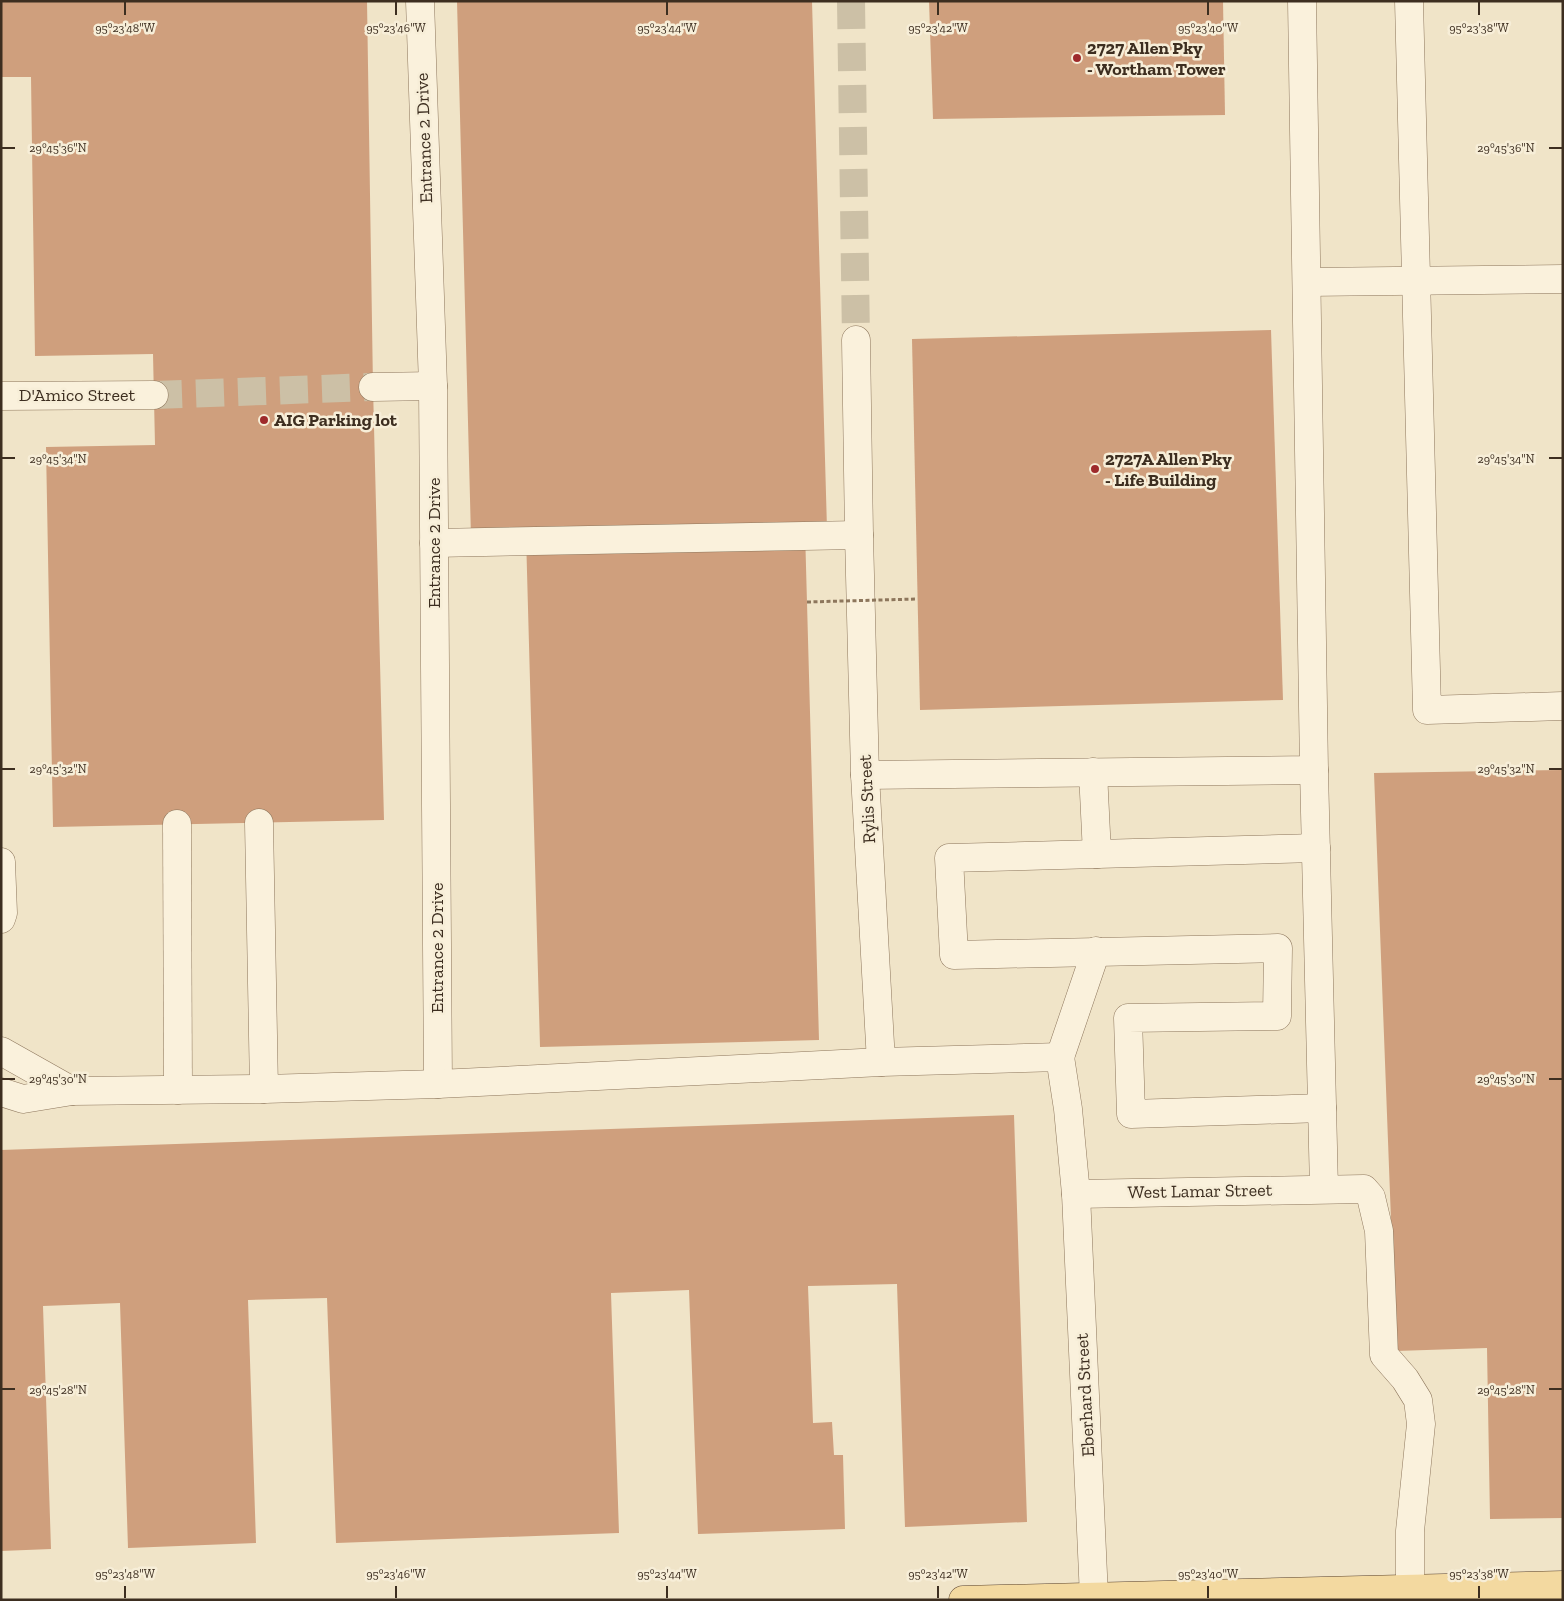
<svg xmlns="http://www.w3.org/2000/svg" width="1564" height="1601" font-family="'Zilla Slab',serif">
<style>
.building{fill:#cf9f7d}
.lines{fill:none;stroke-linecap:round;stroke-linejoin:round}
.minor-tunnel{stroke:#ccc0a6;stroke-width:28;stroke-dasharray:28 14;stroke-linecap:butt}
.minor-casing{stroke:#8d765c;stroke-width:29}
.major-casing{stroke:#5b4430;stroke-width:29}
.minor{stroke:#faf1dc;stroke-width:28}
.major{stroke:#f3d9a0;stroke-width:28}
.path-bridge{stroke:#8d765c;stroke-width:3;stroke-dasharray:4 2.5;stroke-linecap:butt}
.ticks{fill:none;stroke:#3d2e20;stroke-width:2}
.poi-dot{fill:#9e2a2b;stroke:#f7eed8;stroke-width:2}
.labels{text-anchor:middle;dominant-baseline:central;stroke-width:5;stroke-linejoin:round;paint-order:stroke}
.poi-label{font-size:18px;font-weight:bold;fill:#3d2e20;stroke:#f7eed8;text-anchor:start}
.street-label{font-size:18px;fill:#3d2e20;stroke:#f7eed8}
.ticks-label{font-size:12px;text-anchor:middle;fill:#3d2e20;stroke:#f7eed8;stroke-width:5;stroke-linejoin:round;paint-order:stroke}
</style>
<rect width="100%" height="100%" fill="#f0e4c8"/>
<g class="building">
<polygon points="1,1 367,1 373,387 384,820 53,827 46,447 155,445 153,354 35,356 31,77 1,77"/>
<polygon points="457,1 812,1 827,529 805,530 819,1040 540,1047 526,535 471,537"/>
<polygon points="929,1 1223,1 1225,115 933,119"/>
<polygon points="1271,330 1283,700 920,710 912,339"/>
<polygon points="1563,770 1563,1518 1490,1519 1487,1348 1396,1351 1374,773"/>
<polygon points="1014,1115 1027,1522 905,1527 897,1284 808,1286 813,1423 832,1422 834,1455 843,1455 845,1529 698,1534 689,1290 611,1293 619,1533 336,1543 327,1298 248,1300 256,1543 128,1548 120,1303 43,1306 51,1549 1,1551 1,1150"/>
</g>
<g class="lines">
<g class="minor-tunnel">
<polyline points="851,1 856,340"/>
<polyline points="154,395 373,387"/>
</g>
<g class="minor-casing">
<g id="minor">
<polyline points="420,1 433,386 438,1084"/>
<polyline points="1409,1 1427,710 1563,706"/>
<polyline points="1307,282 1563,279"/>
<polyline points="856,340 859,535 865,775 881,1062"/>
<polyline points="373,387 433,386"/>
<polyline points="1,396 154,395"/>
<polyline points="434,543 859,535"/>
<polyline points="1314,770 1324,1189"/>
<polyline points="1093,772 1097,854 1316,848"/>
<polyline points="865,775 1314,770 1302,1"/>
<polyline points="259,823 264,1089"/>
<polyline points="177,824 178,1090"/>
<polyline points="1097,854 949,858 954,955 1278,948 1277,1016 1128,1018 1131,1114 1322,1108"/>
<polyline points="1,862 3,913 1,919"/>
<polyline points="1,1051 72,1091"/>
<polyline points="1060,1057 1096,951"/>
<polyline points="1,1092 23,1099 72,1091 264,1089 438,1084 881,1062 1060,1057 1068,1109 1076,1194 1094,1597"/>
<polyline points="1076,1194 1364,1189 1371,1197 1379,1231 1384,1355 1405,1379 1418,1400 1421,1424 1410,1531 1410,1589"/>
</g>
</g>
<g class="major-casing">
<polyline id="major" points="963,1600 1563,1585"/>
</g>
<use href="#minor" class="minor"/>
<use href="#major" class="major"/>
<polyline class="path-bridge" points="807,602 917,599"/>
</g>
<path class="ticks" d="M125 2V15M396 2V15M667 2V15M938 2V15M1208 2V15M1479 2V15M2 148H15M1549 148H1562M2 458H15M1549 458H1562M2 769H15M1549 769H1562M2 1079H15M1549 1079H1562M2 1389H15M1549 1389H1562M125 1586V1598M396 1586V1598M667 1586V1598M938 1586V1598M1208 1586V1598M1479 1586V1598"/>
<g class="poi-dot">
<circle cx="1077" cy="58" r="5"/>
<circle cx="264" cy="420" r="5"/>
<circle cx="1095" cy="469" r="5"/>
</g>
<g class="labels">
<g class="poi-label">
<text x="1087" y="48">2727 Allen Pky<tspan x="1087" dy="21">- Wortham Tower</tspan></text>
<text x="274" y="420">AIG Parking lot</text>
<text x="1105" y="459">2727A Allen Pky<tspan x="1105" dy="21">- Life Building</tspan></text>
</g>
<g class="street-label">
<text transform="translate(424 138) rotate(-92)">Entrance 2 Drive</text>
<text x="77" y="395">D'Amico Street</text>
<text transform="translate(434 543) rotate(-90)">Entrance 2 Drive</text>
<text transform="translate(867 799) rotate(-93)">Rylis Street</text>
<text transform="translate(437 948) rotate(-90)">Entrance 2 Drive</text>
<text transform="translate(1200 1191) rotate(-1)">West Lamar Street</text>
<text transform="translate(1085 1395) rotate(-93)">Eberhard Street</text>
</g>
</g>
<g class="ticks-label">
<text x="125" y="32">95°23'48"W</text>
<text x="396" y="32">95°23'46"W</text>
<text x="667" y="32">95°23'44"W</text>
<text x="938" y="32">95°23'42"W</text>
<text x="1208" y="32">95°23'40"W</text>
<text x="1479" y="32">95°23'38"W</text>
<text x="58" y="152">29°45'36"N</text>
<text x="1506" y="152">29°45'36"N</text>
<text x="58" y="463">29°45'34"N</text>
<text x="1506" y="463">29°45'34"N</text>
<text x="58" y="773">29°45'32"N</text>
<text x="1506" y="773">29°45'32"N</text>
<text x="58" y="1083">29°45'30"N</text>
<text x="1506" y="1083">29°45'30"N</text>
<text x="58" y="1394">29°45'28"N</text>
<text x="1506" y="1394">29°45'28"N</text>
<text x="125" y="1578">95°23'48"W</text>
<text x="396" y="1578">95°23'46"W</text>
<text x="667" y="1578">95°23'44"W</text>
<text x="938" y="1578">95°23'42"W</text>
<text x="1208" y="1578">95°23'40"W</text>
<text x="1479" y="1578">95°23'38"W</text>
</g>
<rect width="1564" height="1601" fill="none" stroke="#3d2e20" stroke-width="5"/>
</svg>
